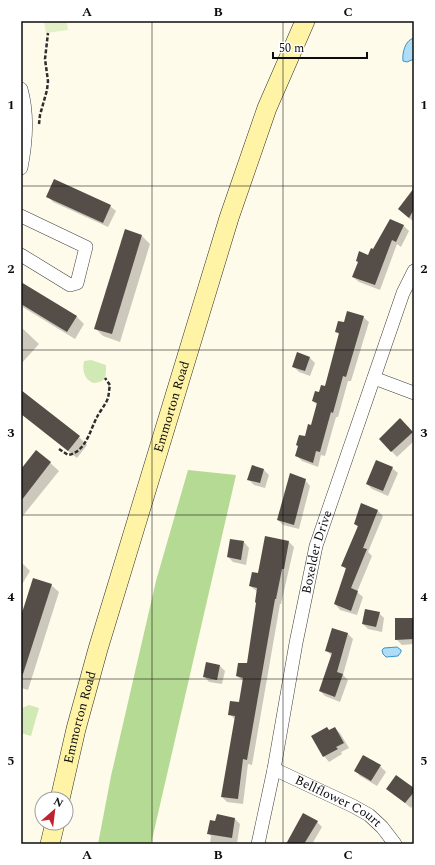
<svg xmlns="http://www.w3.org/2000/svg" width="435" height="865" font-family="Spectral,serif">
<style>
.green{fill:#d1e9b4}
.forest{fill:#b5da93}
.pitch{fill:#e3f0c6}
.water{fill:#afddf7;stroke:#3495cf}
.shadow{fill:#0003}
.building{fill:#554d48}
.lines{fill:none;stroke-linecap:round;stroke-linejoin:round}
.minor-casing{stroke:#3f3f3f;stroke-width:14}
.secondary-casing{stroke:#2e2e2e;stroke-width:20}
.path{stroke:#2e2e2e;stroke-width:2.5;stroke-dasharray:4 2;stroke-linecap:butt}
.minor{stroke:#fff;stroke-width:13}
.secondary{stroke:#fff3a6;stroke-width:19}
.grid{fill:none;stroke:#0c0c0c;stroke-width:1;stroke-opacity:0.55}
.labels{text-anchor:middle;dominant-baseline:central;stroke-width:4;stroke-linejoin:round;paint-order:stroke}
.street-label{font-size:13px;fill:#0c0c0c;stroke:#fff}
.neatline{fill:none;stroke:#0c0c0c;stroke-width:1.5}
.grid-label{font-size:13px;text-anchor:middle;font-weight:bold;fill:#0c0c0c}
</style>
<rect width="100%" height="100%" fill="#fffbeb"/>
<g class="green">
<path d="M91 360 106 365C106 378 106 382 93 383 84 379 82 370 84 361Z"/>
<polygon points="29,705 39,708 31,736 21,733 21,712 22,708"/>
</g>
<polygon class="forest" points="188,470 236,475 151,844 98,844 111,776 156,581"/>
<polygon class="pitch" points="44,21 67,21 68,30 46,33"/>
<g class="water">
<path d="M414 38V59L407 62 403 61C402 53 405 40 414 38Z"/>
<polygon points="397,647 401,650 401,652 398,656 386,657 383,654 382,650 384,648"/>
</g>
<g class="shadow">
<polygon points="414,190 414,222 404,214"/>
<polygon points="48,197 110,206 116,211 108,227 53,202"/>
<polygon points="391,220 404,226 409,231 401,247 397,244 380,290 359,282 353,277 359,263 369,256 373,250"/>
<polygon points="125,231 142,236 150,244 120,342 103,336 95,328"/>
<polygon points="21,283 76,316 84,324 75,339 21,306"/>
<polygon points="363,317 369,322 351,381 348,381 338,417 336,417 325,456 321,455 318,467 302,461 296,455 312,426 317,405 313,401 325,387 340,335 336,332 345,323"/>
<polygon points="21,327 39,344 21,364"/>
<polygon points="298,354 310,358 315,363 310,376 299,372 293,366"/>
<polygon points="21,391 79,437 87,445 77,458 21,414"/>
<polygon points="400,419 414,434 414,441 397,457 380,439"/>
<polygon points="37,451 59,471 21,518 21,471"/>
<polygon points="392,468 398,473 388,496 372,489 367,484"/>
<polygon points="264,470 269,475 265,488 254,485 248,479"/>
<polygon points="305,480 310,486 299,529 283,525 278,520"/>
<polygon points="362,504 378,511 383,516 368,552 372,556 357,592 363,597 357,615 340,610 335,604 347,570 342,565 358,527 355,524"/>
<polygon points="266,537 289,542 294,547 281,604 280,604 252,765 248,764 243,804 227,802 222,797 236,720 229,714 240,704 243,681 237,676 248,664 258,592 250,586 258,574"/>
<polygon points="244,542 249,548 246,565 233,562 228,557"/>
<polygon points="21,562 30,571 21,586"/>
<polygon points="51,585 59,592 28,690 21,688 21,620"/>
<polygon points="379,613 384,618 382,632 368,629 363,624"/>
<polygon points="414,619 414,644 402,645 396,639"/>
<polygon points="333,630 348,634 353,639 343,675 348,680 340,702 325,696 320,691 332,656 327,651"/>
<polygon points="220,666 225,671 222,684 209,682 204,676"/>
<polygon points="335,728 340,733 349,748 341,752 342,754 329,762 324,756 330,731"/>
<polygon points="363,756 380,766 386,772 377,786 360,776 355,770"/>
<polygon points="388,789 414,789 414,804 411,808"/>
<polygon points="304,814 317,822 322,827 312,844 289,844"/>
<polygon points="235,819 240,824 237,843 232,842 231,844 210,844 211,836 208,833 216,822"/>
</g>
<g class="building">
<polygon points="54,179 111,205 103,223 46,197"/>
<polygon points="414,188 414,209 409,218 398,209"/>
<polygon points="390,219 404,225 396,242 392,240 375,285 352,277 358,262 356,261 359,251 368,255 371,248 373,249"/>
<polygon points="125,229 142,235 112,334 94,329"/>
<polygon points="21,282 77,316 67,332 21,304"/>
<polygon points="347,311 364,316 346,377 343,376 333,413 331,412 320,452 316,451 313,463 295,456 298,446 296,445 299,435 305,436 308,424 311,425 317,403 312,401 315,391 319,392 321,385 325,386 339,333 335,332 338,321 344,322"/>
<polygon points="297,352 310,357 305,371 292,367"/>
<polygon points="21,390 80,436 68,451 21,414"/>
<polygon points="400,418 413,432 391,452 379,439"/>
<polygon points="36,450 51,462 21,501 21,469"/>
<polygon points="376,460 393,467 383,491 366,484"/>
<polygon points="252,465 264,469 260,483 247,480"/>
<polygon points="290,473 306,479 294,525 277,520"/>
<polygon points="361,503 378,510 363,548 367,549 351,588 358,591 351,611 334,604 346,568 341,566 358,526 354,524"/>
<polygon points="265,536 289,541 284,569 282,569 276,599 275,599 247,760 243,759 238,799 221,797 235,716 228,715 230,701 239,702 243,678 236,676 238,663 247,663 256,603 255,602 257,588 249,586 252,572 258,573"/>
<polygon points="230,539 244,541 241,560 227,557"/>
<polygon points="33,578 52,584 23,674 21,674 21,616"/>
<polygon points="365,609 380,612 376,627 362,624"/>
<polygon points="395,618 414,618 414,639 395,640"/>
<polygon points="332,628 348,633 337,672 343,674 335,697 319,691 332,653 325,651"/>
<polygon points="206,662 220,665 217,680 203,677"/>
<polygon points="327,727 329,730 335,727 344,743 336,747 338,749 323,757 311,736"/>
<polygon points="363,755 381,765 371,781 354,771"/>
<polygon points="396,775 414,788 414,792 405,803 386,789"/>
<polygon points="303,813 318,821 304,844 286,844"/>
<polygon points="217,814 235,818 232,838 207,834 210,820 215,821"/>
</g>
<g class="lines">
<g class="minor-casing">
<g id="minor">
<path d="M21 89C28 114 26 143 21 168"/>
<polyline points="21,216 86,247 77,283 70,285 21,255"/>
<polyline points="374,378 414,393"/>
<path id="s1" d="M274 769 353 806 369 815 382 827 395 844"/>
<path id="s2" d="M258 844 274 769 296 643 316 546 403 293 414 271"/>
</g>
</g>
<g class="secondary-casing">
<g id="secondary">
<path id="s3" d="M60 799 76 729 98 649 229 218 267 108 305 21"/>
<polyline points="50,844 55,823"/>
</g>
</g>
<g class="path">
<polyline points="39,124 40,115 47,90 48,81 45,59 48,33"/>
<path d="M59 449 68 455C86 452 90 430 97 417 100 411 106 404 108 398 109 394 109 389 110 385L105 378"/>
</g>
<use href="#minor" class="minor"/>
<use href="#secondary" class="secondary"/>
</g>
<path class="grid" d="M152 21V844M283 21V844M21 186H414M21 350H414M21 515H414M21 679H414"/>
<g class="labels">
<g class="street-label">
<text stroke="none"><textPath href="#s3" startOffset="408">Emmorton Road</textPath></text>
<text stroke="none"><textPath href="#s2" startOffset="298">Boxelder Drive</textPath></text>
<text stroke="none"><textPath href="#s3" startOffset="84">Emmorton Road</textPath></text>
<text stroke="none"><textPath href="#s1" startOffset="72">Bellflower Court</textPath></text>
</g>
</g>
<rect width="435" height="865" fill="none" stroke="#ffffff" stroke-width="44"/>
<g transform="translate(54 811) rotate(28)"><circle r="19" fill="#ffffff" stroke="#9e9e9e"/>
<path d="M0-3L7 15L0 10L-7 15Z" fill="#be222d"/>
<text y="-6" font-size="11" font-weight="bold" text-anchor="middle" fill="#0c0c0c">N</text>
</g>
<path d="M273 52v6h94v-6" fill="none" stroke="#0c0c0c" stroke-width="2"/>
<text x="279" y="52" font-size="12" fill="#0c0c0c" stroke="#ffffff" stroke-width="3" paint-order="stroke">50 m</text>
<rect x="22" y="22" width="391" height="821" class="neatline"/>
<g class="grid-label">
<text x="87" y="16">A</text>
<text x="218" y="16">B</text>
<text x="348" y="16">C</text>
<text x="11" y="109">1</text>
<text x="424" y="109">1</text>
<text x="11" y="273">2</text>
<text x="424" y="273">2</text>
<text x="11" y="437">3</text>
<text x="424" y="437">3</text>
<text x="11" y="601">4</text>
<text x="424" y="601">4</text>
<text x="11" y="765">5</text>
<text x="424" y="765">5</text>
<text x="87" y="859">A</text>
<text x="218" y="859">B</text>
<text x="348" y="859">C</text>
</g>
</svg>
